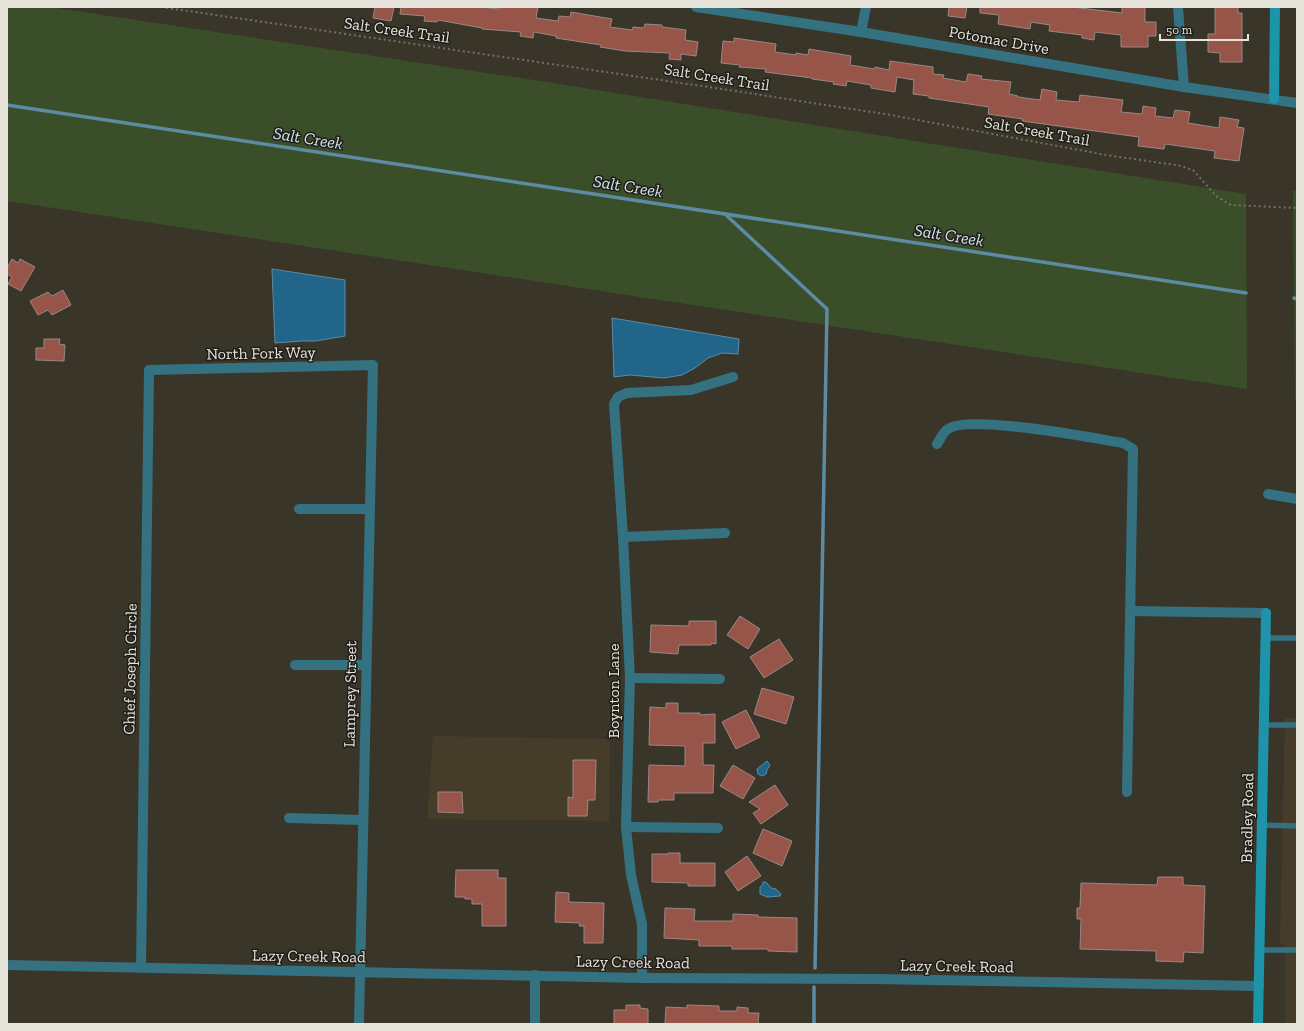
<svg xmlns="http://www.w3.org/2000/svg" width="1304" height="1031" font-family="'Zilla Slab',serif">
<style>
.built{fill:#453d2a}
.green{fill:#3a4e2a}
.water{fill:#21658b;stroke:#5c8ba3}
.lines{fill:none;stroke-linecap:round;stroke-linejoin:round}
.stream{stroke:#5c8ba3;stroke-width:3.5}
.building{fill:#975549;stroke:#998884}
.path{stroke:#747065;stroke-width:2;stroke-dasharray:2 3;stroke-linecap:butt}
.lane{stroke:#347281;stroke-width:5.5}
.street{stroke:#347281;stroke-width:10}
.secondary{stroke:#1e94ab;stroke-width:10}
.labels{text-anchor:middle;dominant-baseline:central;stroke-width:3;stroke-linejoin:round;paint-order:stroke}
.street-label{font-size:16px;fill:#e7e4dc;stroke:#1f1d17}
.water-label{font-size:17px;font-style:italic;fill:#d5e5f1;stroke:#1f1d17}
</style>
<rect width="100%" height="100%" fill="#3a3529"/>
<g class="built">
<polygon points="1285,718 1297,718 1297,1024 1285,1024 1285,944 1280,943"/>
<polygon points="433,736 610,739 609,821 427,819"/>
</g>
<g class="green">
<polygon points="7,7 50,7 547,82 1246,194 1247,389 7,201"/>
<polygon points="1293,191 1297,191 1297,402 1295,401"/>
</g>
<g class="water">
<polygon points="272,269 345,280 345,336 316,341 301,341 275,343"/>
<polygon points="612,318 739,339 738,354 722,353 708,358 695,368 682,375 664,378 630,375 614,377"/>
<polygon points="767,761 770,765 767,770 766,774 762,776 758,774 757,769"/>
<polygon points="763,882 766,882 771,888 776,889 781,894 780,896 767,897 760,894 760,887 763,884"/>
</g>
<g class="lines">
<g class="stream">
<polyline points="7,105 1246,293"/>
<polyline points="725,214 827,309 815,968"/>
<polyline points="1294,298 1297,299"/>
<polyline points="814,1024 814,987"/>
</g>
</g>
<g class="building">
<polygon points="375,7 394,7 391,21 373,18"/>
<polygon points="401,7 479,7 500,9 500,7 538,7 536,18 558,21 559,16 570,17 571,12 612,19 610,27 632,30 633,27 644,28 645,24 662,25 662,27 686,30 685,40 698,42 696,56 681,54 681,60 669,59 670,53 625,51 600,47 601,45 556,38 556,36 534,32 533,38 520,36 521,32 482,29 482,28 438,20 437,22 424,21 425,16 400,14"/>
<polygon points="949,7 967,7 965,18 948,16"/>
<polygon points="980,7 1072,7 1122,13 1122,7 1145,7 1145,22 1156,22 1156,36 1148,36 1148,47 1121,47 1121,35 1095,32 1094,40 1082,38 1082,35 1049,31 1050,25 1031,22 1030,29 998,24 999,15 980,13"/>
<polygon points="1215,7 1238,7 1238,13 1242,13 1242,62 1220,62 1220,53 1208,52 1208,34 1215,34"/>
<polygon points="734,38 776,44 775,52 796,55 796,53 808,55 809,49 851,56 850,65 874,69 875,67 889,70 890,61 933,67 933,74 944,75 943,78 966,82 968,74 982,76 981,79 1011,82 1009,94 1018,96 1018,97 1040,100 1042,89 1057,92 1056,100 1079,102 1080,95 1123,100 1121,112 1142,114 1143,106 1156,108 1155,116 1173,118 1175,110 1190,112 1188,123 1219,128 1220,117 1239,120 1237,127 1244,128 1239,161 1214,158 1215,151 1165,144 1164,149 1138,146 1139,137 1022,121 1023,119 988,114 989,107 929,98 929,96 913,94 914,80 897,77 895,92 871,88 871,85 847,81 846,86 833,84 834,82 812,79 812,78 765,72 766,69 739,67 740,65 721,63 723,41 734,42"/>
<polygon points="12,259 18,263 20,259 35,267 21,291 8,284 12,277 7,274 7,268"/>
<polygon points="63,290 71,305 52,315 48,310 38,315 30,301 48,292 52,296"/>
<polygon points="44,339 60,339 59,344 65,345 64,361 36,360 36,348 44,348"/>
<polygon points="740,616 760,629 748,649 727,635"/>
<polygon points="689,621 716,621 716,644 711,643 711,645 679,645 678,654 650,652 651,625 689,626"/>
<polygon points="779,639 793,660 764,678 750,657"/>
<polygon points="762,688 794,697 786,724 754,714"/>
<polygon points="666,703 678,703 678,713 700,713 700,715 715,714 715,743 703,743 703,765 714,765 713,793 674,793 674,800 658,800 658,802 648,802 649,765 685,766 685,746 649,745 650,707 666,708"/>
<polygon points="746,710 760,737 736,749 722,722"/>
<polygon points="573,760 596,760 595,800 588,800 587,816 568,816 568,797 573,798"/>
<polygon points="733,765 755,778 743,799 720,786"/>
<polygon points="775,785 788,805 761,824 753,813 760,809 749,802"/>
<polygon points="438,792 462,792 463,813 438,812"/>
<polygon points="763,829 792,841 782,866 753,853"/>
<polygon points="668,853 680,853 680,863 715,863 715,886 688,886 688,883 652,882 652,854 668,854"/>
<polygon points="747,856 761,876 738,891 725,872"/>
<polygon points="456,870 498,870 498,878 506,878 506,926 482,926 482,904 472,904 472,899 465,899 465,897 455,897"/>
<polygon points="1158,877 1183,877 1183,885 1205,886 1203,953 1184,952 1183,962 1156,961 1156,951 1080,949 1081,919 1077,919 1077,908 1080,908 1081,883 1157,885"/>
<polygon points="556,892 569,893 569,902 604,903 603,943 584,943 584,926 579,926 580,923 555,922"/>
<polygon points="665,908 695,909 694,921 733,921 733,914 758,915 758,917 797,918 797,952 768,951 768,949 732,949 732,946 699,946 699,940 664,938"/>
<polygon points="626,1005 640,1005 640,1008 648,1009 648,1024 614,1024 614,1010 626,1010"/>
<polygon points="687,1005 719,1006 719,1011 737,1011 737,1007 748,1008 748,1013 759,1013 758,1024 665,1024 666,1007 687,1008"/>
</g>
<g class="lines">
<polyline class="path" points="161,7 722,89 891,115 1106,155 1182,166 1194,171 1216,196 1231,205 1297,208"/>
<g class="lane">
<polyline points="1265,638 1297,638"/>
<polyline points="1264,725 1297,725"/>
<polyline points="1262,825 1297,826"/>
<polyline points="1260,950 1297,950"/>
</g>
<g class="street">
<polyline points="696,7 861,32 1184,87 1297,103"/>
<polyline points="1178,7 1184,87"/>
<polyline points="861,32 866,7"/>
<path d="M937 444C940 440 943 432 948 429 969 414 1093 438 1123 443L1133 449 1127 792"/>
<polyline points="1268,494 1297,499"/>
<polyline points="299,509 369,509"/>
<polyline points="623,537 725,533"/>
<polyline points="1130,611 1266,613"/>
<polyline points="295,665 366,665"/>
<polyline points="630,678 720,679"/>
<polyline points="289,818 363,820"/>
<polyline points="626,827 718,828"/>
<polyline points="7,965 642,978 875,979 1259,986"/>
<polyline points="141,968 149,370 373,365 359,1024"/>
<polyline points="642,978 642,924 631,875 626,827 630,678 623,537 614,404 618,397 627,393 691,390 733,377"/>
<polyline points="535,1024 535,975"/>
</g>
<g class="secondary">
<polyline points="1274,99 1275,7"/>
<polyline points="1258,1024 1266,613"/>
</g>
</g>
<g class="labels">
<g class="street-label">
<text transform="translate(397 30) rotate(8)">Salt Creek Trail</text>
<text transform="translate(999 40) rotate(10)">Potomac Drive</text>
<text transform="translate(717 77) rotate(9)">Salt Creek Trail</text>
<text transform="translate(1037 131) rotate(10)">Salt Creek Trail</text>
<text transform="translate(261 353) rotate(-1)">North Fork Way</text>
<text transform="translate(130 669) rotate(-89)">Chief Joseph Circle</text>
<text transform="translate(613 691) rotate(-90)">Boynton Lane</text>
<text transform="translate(350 694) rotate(-89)">Lamprey Street</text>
<text transform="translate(1247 818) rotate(-89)">Bradley Road</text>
<text transform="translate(309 956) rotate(1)">Lazy Creek Road</text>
<text transform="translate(633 962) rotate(1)">Lazy Creek Road</text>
<text transform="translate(957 966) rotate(1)">Lazy Creek Road</text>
</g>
<g class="water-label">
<text transform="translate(308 138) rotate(9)">Salt Creek</text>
<text transform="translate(628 186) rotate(9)">Salt Creek</text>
<text transform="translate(949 235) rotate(9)">Salt Creek</text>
</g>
</g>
<rect width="1304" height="1031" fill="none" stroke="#e7e4dc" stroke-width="16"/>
<path d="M1160 34v6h88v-6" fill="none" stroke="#e7e4dc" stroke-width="2"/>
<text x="1166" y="34" font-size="12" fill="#e7e4dc" stroke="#1f1d17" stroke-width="3" paint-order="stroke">50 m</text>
</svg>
